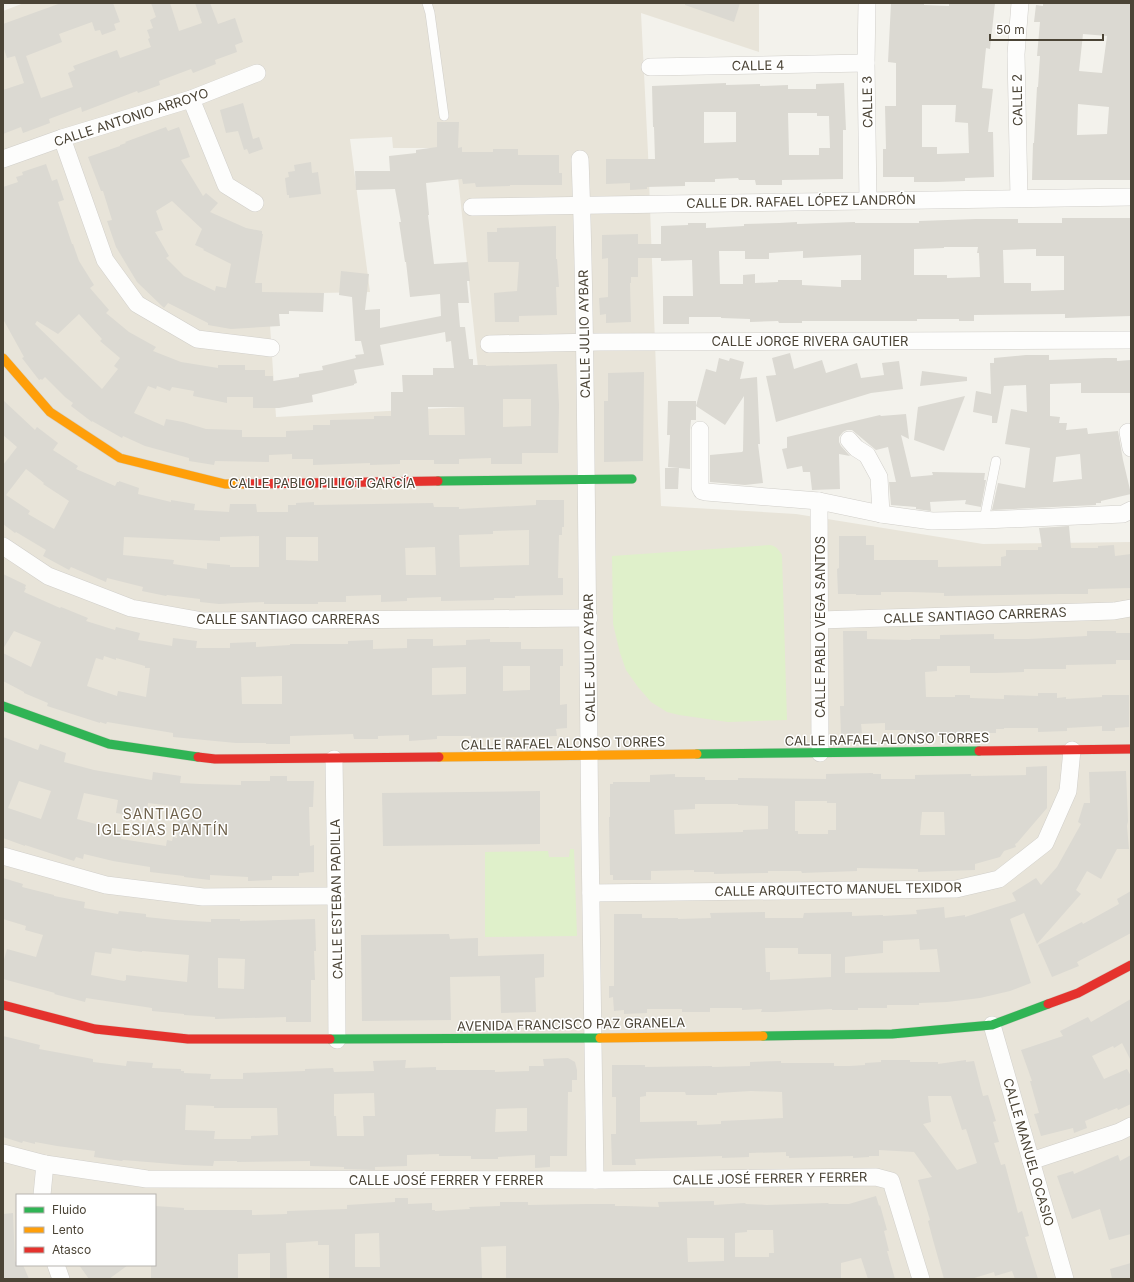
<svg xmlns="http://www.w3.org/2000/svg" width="1134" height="1282" font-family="Inter,sans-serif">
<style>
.residential{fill:#e8e4d9;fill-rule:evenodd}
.green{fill:#dff0ca}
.building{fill:#dbd9d2;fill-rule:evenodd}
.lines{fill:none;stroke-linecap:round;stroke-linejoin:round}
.lane-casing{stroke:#d1cfca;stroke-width:10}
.street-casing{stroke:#d1cfca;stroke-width:18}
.fast-casing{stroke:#d3cfc3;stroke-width:10}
.slow-casing{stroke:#d3cfc3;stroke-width:10}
.jam-casing{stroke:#d3cfc3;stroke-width:10}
.lane{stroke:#fdfdfc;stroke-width:9}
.street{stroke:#fdfdfc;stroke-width:17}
.fast{stroke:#30b455;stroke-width:9}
.slow{stroke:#ff9f0a;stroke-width:9}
.jam{stroke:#e5322d;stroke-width:9}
.labels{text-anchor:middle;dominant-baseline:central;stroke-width:3;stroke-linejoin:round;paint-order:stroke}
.street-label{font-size:13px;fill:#4b4436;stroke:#fff}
.neighbourhood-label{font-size:14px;letter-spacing:1px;fill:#6f624c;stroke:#fff}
</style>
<rect width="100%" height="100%" fill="#f3f2ec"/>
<path class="residential" d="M24 3H759V52L641 13 648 153 661 506 796 514 983 544 1131 542V1279H3V11ZM392 137 393 148H455L482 406 276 417 268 294 370 292 350 139ZM17 1195H155V1265H17Z"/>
<g class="green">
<path d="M770 545C776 546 779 550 782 555L787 720 728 722 679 715 667 712 651 702 638 687 626 670 620 653 613 624 612 556Z"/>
<polygon points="570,849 574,849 577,936 485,937 485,852 548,851 549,857 569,857"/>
</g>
<g class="building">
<polygon points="61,3 113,3 120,22 114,24 116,30 102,35 100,30 95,31 92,22 59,34 62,42 26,56 41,98 73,87 68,73 75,70 73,66 117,50 120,58 151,47 148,39 150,38 147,30 153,28 150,20 156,17 151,3 170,3 179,31 202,23 195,3 210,3 218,24 235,18 243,42 235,45 237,52 215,60 216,64 193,73 191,69 159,81 160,85 138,93 137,91 82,112 81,107 49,119 50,123 23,133 21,127 3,134 3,90 24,83 15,56 7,58 3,46 3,24"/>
<polygon points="685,3 740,3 734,22 685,5"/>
<path d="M891 3H924V5L949 6V3H995L990 49 986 48 982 88 993 89 988 132H993L994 177 965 178V181L937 182H914V177H883V149H886L885 106H896V63L888 62ZM922 105H956L955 122 968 123 969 153 937 154V147H922Z"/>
<path d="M1043 3H1131V180H1032L1033 143H1034L1037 87H1038L1040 56H1037L1040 22H1034L1036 5 1043 6ZM1083 34 1107 36 1102 73 1079 71ZM1078 104 1109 107 1107 134 1077 135Z"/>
<path d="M726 83V85L760 84V86L788 85V89H816V84L844 83 846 130H843V179L782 180V185H756L755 180H739L738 178 715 179V182H685V186L647 187V189L630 190V183L606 184V159H655L654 127H653L652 86ZM704 112H736V142L704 143ZM788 113H817V116H829L830 148H819V155H789Z"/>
<polygon points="243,103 253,139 259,137 263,149 249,154 247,149 244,150 238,131 226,133 220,110"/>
<path d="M437 122H459L458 148 462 147V152H493V149H518V155H559V173H562V185H510V186L476 187 475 183 463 184 462 179 426 183 429 215H428L434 264 468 262 470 281H467L469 303H458L460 327H465L469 359H473V365H486V366L557 364 559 405 558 453H522V464H491V458L459 459V464H434V460H400V464L370 465V463L313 465V459H292V454L269 455V462L215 461 214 465 189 461V458L145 446 123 436 122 438 92 421V422L71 406 73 403 65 397 45 377 42 380 41 379 39 380 22 358 24 357 3 319V187L18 182 16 177 23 175 22 172 46 164 52 181 57 179 64 200 58 202 72 244H73L79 261 94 285 90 288 109 310 106 313 129 332 156 347 153 351 181 362 218 368V365H245V370H265V376H273V381L299 377V374L323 370 322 366 356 358 355 355 364 354 361 341H355L352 297 339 295 341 271 369 274 365 310 380 309V328L441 316 440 294 410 297 406 262H405L399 222H401L395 189 356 190 355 171H390L389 156 416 153V150L437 147ZM79 314 102 339 100 341 120 358 114 366 118 369 102 389 35 324 37 321 58 334ZM445 332 446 342 451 341 454 368H433V375H402L403 392H391V416H374V419L330 420V425H313V430L286 431V437H242V430L206 429 183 422 166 419 164 426 134 413 148 386 156 389 157 386 170 391 172 387 194 391 193 396 227 403V397H253V408H279L313 402 312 395 354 385V384L357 383 354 370 384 365 380 345ZM503 399H531V426L503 427ZM428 407H464L465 435H429Z"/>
<path d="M166 127 168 131 179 127 190 157 181 160 203 196 206 193 218 203 210 212 246 228 262 231V234H263L255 283H262V292L324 293 323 312 289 311V314H279L280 326 231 329 208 325V323L168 303 164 308 137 282 116 247 107 221 112 220 103 191H101L88 157 120 146V145L126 143 125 142ZM172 201 202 229 195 245 204 249 203 250 231 264 226 288 216 286 215 291 184 276 166 258 169 256 155 232 163 230 156 211Z"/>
<polygon points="311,162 312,173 318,172 321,194 289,198 289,195 287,195 285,178 289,177 288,172 295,171 294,165"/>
<path d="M1062 218H1131V316L1065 318V314L974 315V321H959V319H917V321H802V323H779L778 321 750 322V319L721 318V317H689V324H663V296H693L692 260 661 261V258H638V277H631V283H630L631 322 606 323V314L600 315 599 298 608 297V258L602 259V235L638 234V244H661V226L688 225V223H706V228L744 226V224L779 223 797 222V224L855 222V223H919V221L976 219H1018V223H1062ZM944 247H978L977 253H979L980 277 947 278V275H914V249L944 248ZM1036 249V256H1064V290L1031 291V283H1004L1003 250ZM719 251H745V259H769V253L803 251V258L861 255V280H841V287L802 285V280H778V282L755 283V274L743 275V284H720Z"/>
<polygon points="556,226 556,259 557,259 559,287 556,287 557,315 519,316 519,322 495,322 494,293 517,291 519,262 488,262 487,232 497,232 497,228"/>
<polygon points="790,353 794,369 822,360 826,373 857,363 861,378 884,375 882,363 899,361 903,389 871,393 776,422 766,376 776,375 772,358"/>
<path d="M1026 355H1049V360L1105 358H1117V361L1131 360V393H1081V383L1050 384V416L1060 417 1059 423H1067L1066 430 1087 428 1088 434 1118 431 1123 460 1131 494 1101 501V503H1096V505L992 510 998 483 1025 488 1030 448 1005 444 1011 409 1027 412 1026 385 1004 386 997 423H992V416L973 412 976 391 991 394 990 363H994V358ZM1080 454 1082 479 1053 482 1056 457Z"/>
<polygon points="719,358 729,361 730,358 744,362 740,379 757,377 760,444 758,444 763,483 745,485 710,482 710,455 742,452 743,451 744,396 725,425 696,406 706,369 716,372"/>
<polygon points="922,371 967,377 967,381 920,386"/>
<polygon points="644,372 643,461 604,462 604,401 608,401 608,373"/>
<polygon points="965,396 944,451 914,440 918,407"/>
<path d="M3 400 35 430 37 427 58 443 53 450 78 466 76 469 115 486 117 482H119V481L139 488 138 494 171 502V500L195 504 194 510 229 512 230 504H256L257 512H288V505H296V503L314 502V505L433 503 434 507H459V509L536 505V500H564V527H562V535H559L558 578H563V595L515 596V598H494V600L441 601V597L407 598V601L381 602V595L346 596V602H318V604H264V602L219 604 200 602V599L167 595 166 596 142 591 143 587 107 578 106 582 71 567 69 570 43 556 46 550 16 532 15 533 3 524V465L17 447 3 435ZM26 469 44 483 43 484 69 501 54 529 28 514 30 511 6 495ZM529 530V565L460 567 459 535 493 534V531ZM259 536V567H230V565L207 563V569L173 564 174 560 123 555 124 537 220 541V537ZM286 537H318V561L286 560ZM435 547 436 575H406L405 548Z"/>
<polygon points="668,401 696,401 696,420 691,420 690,430 690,469 668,467 670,435 667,435"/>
<polygon points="906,414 909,439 901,435 911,477 933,475 932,472 985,473 984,480 986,480 981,507 965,504 966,500 930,502 931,511 916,509 916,507 891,505 889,482 896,482 888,447 876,450 852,430 847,430 843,432 839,437 839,442 841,446 850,456 839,454 840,489 812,490 810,472 803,472 802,466 787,469 782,449 787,448 787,437 880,415 881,416"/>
<polygon points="665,468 679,468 678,489 665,489"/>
<polygon points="1069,526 1071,548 1098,548 1098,546 1114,545 1115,556 1131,554 1131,588 1088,589 1088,594 1060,594 944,596 944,593 910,592 881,592 881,595 856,595 856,594 838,594 837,569 839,568 839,536 866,536 866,545 874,545 874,560 938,560 938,567 1001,566 1001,557 1006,556 1006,550 1038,550 1038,547 1042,547 1039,528"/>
<path d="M3 574 26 585 25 588H26L24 592 60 608 61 607 88 618 86 621 115 630 116 627 140 633 138 640 172 646 173 638 197 641 196 648H230V643L256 642V647L290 645V644H348V641L373 640V649L407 648V639H433V646L466 645V640L490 639V642H521V649H563V666H560V705L567 704V728L556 729 557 736 471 738V736H437V739L409 741V735L378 736V739H354L353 734 290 736V744H266V743H236L173 737V733L107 722 106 724 100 722V723L47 706 48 703 24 693V692L3 681V653L31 667 41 642 14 631 3 649ZM104 656 116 660V658L145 666V668H150L146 697 118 691 117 696 87 686 96 658 103 660ZM503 666H530V690L503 691ZM466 667V694L432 695V668ZM282 676V704H242L241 677Z"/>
<polygon points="843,631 867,631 867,639 911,640 911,639 940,639 940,635 994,634 994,639 1028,639 1087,636 1087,631 1116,631 1116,633 1131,633 1131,660 1116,660 1116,664 1066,665 1066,669 1024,669 1024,672 995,673 970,673 970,666 937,666 937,671 925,672 926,697 955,697 955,695 970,695 970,698 1004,699 1004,695 1038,696 1038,693 1057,693 1057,698 1066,697 1066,699 1102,697 1102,695 1129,695 1129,727 1115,728 1115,731 1102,731 1102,726 1067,728 1067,731 1038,732 1038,728 1004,728 1004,729 996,729 996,733 942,733 934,734 934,736 915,736 915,730 885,730 885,723 861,724 862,733 841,734 840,706 844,706"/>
<path d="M3 737 38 750 40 744 66 753 64 762 94 770 152 780 153 772 181 776 180 783 200 784 241 785V781H270V776H287V781H314L313 807H309L310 846 314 845V872L299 873V876H272V880L248 881V877L210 875V880L184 877V876L150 872V867L113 861 84 854 83 859 76 857 74 861 25 845V846L3 838ZM19 781 51 791 41 819 8 808ZM84 793 118 800 116 813 135 816 136 812 147 813 148 803 179 807 177 838 173 837 172 841 167 840 166 846 121 839 122 831 77 819Z"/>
<path d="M1047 766V808L1017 843 1015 844 1016 847 1004 851 1000 857 975 864V870L918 872V869L857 868V871L802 873 801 871H768V873L714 874V872H694V870L651 871V880H613V875H610L609 817H610V784H613V782H650V775L675 774V777H705V780H738V778L826 779V774L873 773V774H881V779H915V775L971 774V776L1026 775V767ZM795 801H827V803H836V830H828V834H798V831H795ZM695 804H738V805L768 806V829L743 830V832L675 834 674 810 695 809ZM922 812H944L945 835H920Z"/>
<path d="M1126 771 1128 821 1127 826 1129 849H1117L1101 879 1087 871 1076 890 1081 894 1037 944 1024 913 1010 919 1031 983 1010 991 980 998 947 1002 919 1003V1005H887V1008H858V1010H832V1009L775 1012H761L762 1009 742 1010V1008H710V1012H682V1009H647V1013L624 1014V1010L614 1011 613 997 609 998V986H614V914H642V918H678V919L711 918 710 913 765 912V918H803L804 913 852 912V916L883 915V916L917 914 916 910 944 907 945 918 965 915V917L1016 901 1012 893 1036 878 1041 885 1057 867 1081 824 1078 822 1084 803H1090L1089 772ZM919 939 920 950 937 949 940 972 845 973V957L883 953V941ZM765 948H798V954H831V977L770 980V972H766Z"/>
<polygon points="540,791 540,844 383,846 382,793"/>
<path d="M3 878 23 884 22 887 54 895V896L85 902 84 908 118 914 119 911 146 914V917L175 920 211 922V919H240V921L315 919 316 951H314L315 980H311V1022H286V1017L215 1019V1017L184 1015V1014L152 1011V1008L86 998 85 1002 54 994 55 993 3 979V963L7 949 36 957 43 935 25 930 26 926 3 919ZM112 948 142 952V951L189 955 187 982 126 975V980L124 981 91 975 95 952 111 954ZM218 958 245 959 244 989 218 988Z"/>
<polygon points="1131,891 1131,933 1077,962 1079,966 1052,977 1038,945 1082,922 1083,924 1119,904 1117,899"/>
<polygon points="449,934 450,939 478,938 478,956 544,954 544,977 535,978 536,1012 501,1013 500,976 450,977 451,1020 362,1021 361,935"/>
<polygon points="1131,999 1131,1061 1122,1043 1114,1048 1113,1046 1092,1056 1104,1079 1127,1069 1131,1076 1131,1104 1118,1110 1117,1108 1085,1121 1087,1128 1074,1133 1073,1128 1041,1136 1034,1114 1039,1113 1030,1081 1032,1081 1021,1050 1063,1036 1060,1031 1088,1017 1091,1022"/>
<path d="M3 1036 40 1045 39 1049 93 1059V1062L126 1066 127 1061 153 1063 152 1068 181 1069V1071H184V1073L211 1074 210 1079H243V1073L305 1071V1069L333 1068 334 1072 374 1071 373 1061 406 1060 405 1068 436 1067V1070H495V1072L529 1071V1066H544L543 1059 568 1058 575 1062 577 1070V1080H572V1092H568L567 1156H550V1167L535 1168V1155L498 1157V1159H471V1156H439V1154L407 1155V1166L375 1167V1170L344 1169V1167L310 1166V1161L237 1162V1161H214L213 1166 184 1165 123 1160 122 1161 94 1157 95 1151 57 1146 35 1142V1144L23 1141 22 1143 3 1137ZM374 1093 375 1116H363L364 1136H337L336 1116H334V1094ZM186 1105 214 1106V1108H277L278 1135 251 1136V1139H214L215 1131 185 1130ZM527 1108V1131L495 1132 496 1109Z"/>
<path d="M881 1060H910V1062H938V1064L966 1060V1062L974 1061 983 1096 988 1095 996 1121 993 1122 999 1142 994 1143 1001 1165 1005 1164 1018 1213 1022 1211 1029 1236 1025 1237 1038 1279H1015L1012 1271 995 1276 994 1272 971 1279H944L933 1240 928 1221 930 1220 918 1180 932 1177 914 1152 879 1150V1156H869V1157L853 1158V1156L789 1158V1156H786V1152L749 1153V1157L722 1158V1156L635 1159 636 1165H612L611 1134H616V1097H612V1065H645V1067L712 1066V1067L750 1066V1062L781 1061V1063H834V1066H850L865 1065V1063L881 1062ZM751 1091 782 1092 783 1118 721 1121V1124L697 1125V1121L640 1122V1097L646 1096V1092H685L686 1095H717V1093ZM928 1096H951L962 1130 966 1129 977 1163 957 1170 923 1124 931 1122Z"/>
<polygon points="1118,1155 1120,1161 1131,1155 1131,1234 1109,1240 1100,1209 1072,1219 1057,1176 1073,1171 1074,1174"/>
<path d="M876 1196 879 1206 880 1205 887 1230 884 1231 889 1251H887L895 1279H868L861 1258 841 1263V1279H506V1246L481 1247 482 1279H329V1245H318V1241L286 1243 287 1279H270V1253L238 1254V1279H151V1265H155V1206L184 1208V1210H252V1215L287 1214V1211L347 1209V1205L395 1202V1198H408V1204L432 1203V1210H435V1211L470 1209 469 1207 500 1206V1202H528V1205L587 1204H615V1206H625L659 1207 658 1202 714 1201V1205L745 1203 746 1204 767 1205 828 1203 829 1204H849ZM747 1230H773L774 1253H769V1257H735V1233L747 1232ZM379 1233 380 1267H355V1234ZM687 1238H724V1261L688 1262Z"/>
<polygon points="13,1213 15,1262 17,1261 17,1265 23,1265 29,1279 3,1279 3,1214"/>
<polygon points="1131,1263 1131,1279 1112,1279 1110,1269"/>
<polygon points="79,1265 128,1265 109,1279 89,1279"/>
</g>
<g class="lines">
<g class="lane-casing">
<g id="lane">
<polyline points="427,3 430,13 444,116"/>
<polyline points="984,520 996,461"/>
</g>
</g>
<g class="street-casing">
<g id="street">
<polyline points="867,3 866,63 868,201"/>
<polyline points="650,67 866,63"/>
<polyline points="191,99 226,185 255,203"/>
<polyline points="62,138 105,260 137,304 197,339 271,348"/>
<polyline points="3,159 62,138 191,99 257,73"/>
<path d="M580 159C584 260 585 361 586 462 589 701 590 941 595 1180"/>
<polyline points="1019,198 1016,54 1020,3"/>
<polyline points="472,207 1131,197"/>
<polyline points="489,344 600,342 1131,340"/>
<polyline points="700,430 700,487 702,491 706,492 819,501 881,514 932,521 984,520 1123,514 1131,510"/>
<polyline points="1128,432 1131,448"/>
<polyline points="849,440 856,448 867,455 879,477 881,514"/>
<polyline points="819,501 820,753"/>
<polyline points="3,546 48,576 131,608 203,621 589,618"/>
<polyline points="819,620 1114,611 1131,608"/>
<polyline points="334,759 336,896 337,1040"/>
<polyline points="3,856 106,885 203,897 336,896"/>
<polyline points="591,893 956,889 999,879 1045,843 1068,791 1072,750"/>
<polyline points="992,1025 1065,1279"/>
<polyline points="3,1153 45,1164 147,1179 595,1180 876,1177 891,1181 921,1279"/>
<polyline points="1031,1161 1119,1132 1131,1126"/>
<polyline points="42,1195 45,1164"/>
<polyline points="56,1265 61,1279"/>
</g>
</g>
<g class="fast-casing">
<g id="fast">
<polyline points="438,481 632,479"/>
<polyline points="3,706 109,744 198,757"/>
<polyline points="697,754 979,751"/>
<polyline points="763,1036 892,1034 992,1025 1048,1004"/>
<polyline points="330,1039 600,1038"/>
</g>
</g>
<g class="slow-casing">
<g id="slow">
<polyline points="3,358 50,412 120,458 225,484 246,484"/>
<polyline points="439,757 697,754"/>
<polyline points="600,1038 763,1036"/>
</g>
</g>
<g class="jam-casing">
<g id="jam">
<polyline points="246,484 438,481"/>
<polyline points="979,751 1131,749"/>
<polyline points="198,757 215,759 439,757"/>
<polyline points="1048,1004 1078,993 1131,965"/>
<polyline points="3,1005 95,1029 188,1039 330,1039"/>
</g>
</g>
<use href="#lane" class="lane"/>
<use href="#street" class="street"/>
<use href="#fast" class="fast"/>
<use href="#slow" class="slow"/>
<use href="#jam" class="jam"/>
</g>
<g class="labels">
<g class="street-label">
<text transform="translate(758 65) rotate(-1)">CALLE 4</text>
<text transform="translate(1017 100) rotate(-91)">CALLE 2</text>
<text transform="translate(867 102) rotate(-91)">CALLE 3</text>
<text transform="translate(131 117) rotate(-18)">CALLE ANTONIO ARROYO</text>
<text transform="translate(801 201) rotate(-1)">CALLE DR. RAFAEL LÓPEZ LANDRÓN</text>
<text transform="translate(584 334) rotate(-91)">CALLE JULIO AYBAR</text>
<text x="810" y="341">CALLE JORGE RIVERA GAUTIER</text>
<text x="322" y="483">CALLE PABLO PILLOT GARCÍA</text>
<text transform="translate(975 615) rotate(-2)">CALLE SANTIAGO CARRERAS</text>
<text x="288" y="619">CALLE SANTIAGO CARRERAS</text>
<text transform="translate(820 627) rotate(-90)">CALLE PABLO VEGA SANTOS</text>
<text transform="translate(589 658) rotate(-91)">CALLE JULIO AYBAR</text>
<text transform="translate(887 739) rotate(-1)">CALLE RAFAEL ALONSO TORRES</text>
<text transform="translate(563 743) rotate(-1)">CALLE RAFAEL ALONSO TORRES</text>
<text transform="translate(838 889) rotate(-1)">CALLE ARQUITECTO MANUEL TEXIDOR</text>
<text transform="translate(336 899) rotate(-91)">CALLE ESTEBAN PADILLA</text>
<text transform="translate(571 1024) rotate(-1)">AVENIDA FRANCISCO PAZ GRANELA</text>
<text transform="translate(1029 1152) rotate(74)">CALLE MANUEL OCASIO</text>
<text transform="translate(770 1178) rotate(-1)">CALLE JOSÉ FERRER Y FERRER</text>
<text x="446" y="1180">CALLE JOSÉ FERRER Y FERRER</text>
</g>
<g class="neighbourhood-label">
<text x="163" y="813">SANTIAGO<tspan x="163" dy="16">IGLESIAS PANTÍN</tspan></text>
</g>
</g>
<rect width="1134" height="1282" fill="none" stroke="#4b4436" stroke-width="8"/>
<rect x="16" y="1194" width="140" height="72" fill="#ffffff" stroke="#b7b4af"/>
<rect x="24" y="1207" width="20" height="6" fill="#30b455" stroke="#b7b4af"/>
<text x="52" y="1214" font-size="12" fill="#4b4436">Fluido</text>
<rect x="24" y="1227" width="20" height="6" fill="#ff9f0a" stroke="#b7b4af"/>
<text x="52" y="1234" font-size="12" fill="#4b4436">Lento</text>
<rect x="24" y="1247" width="20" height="6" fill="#e5322d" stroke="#b7b4af"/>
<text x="52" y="1254" font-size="12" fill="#4b4436">Atasco</text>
<path d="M990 34v6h113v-6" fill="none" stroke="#4b4436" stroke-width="2"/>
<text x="996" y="34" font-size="12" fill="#4b4436" stroke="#ffffff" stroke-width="3" paint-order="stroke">50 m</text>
</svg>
